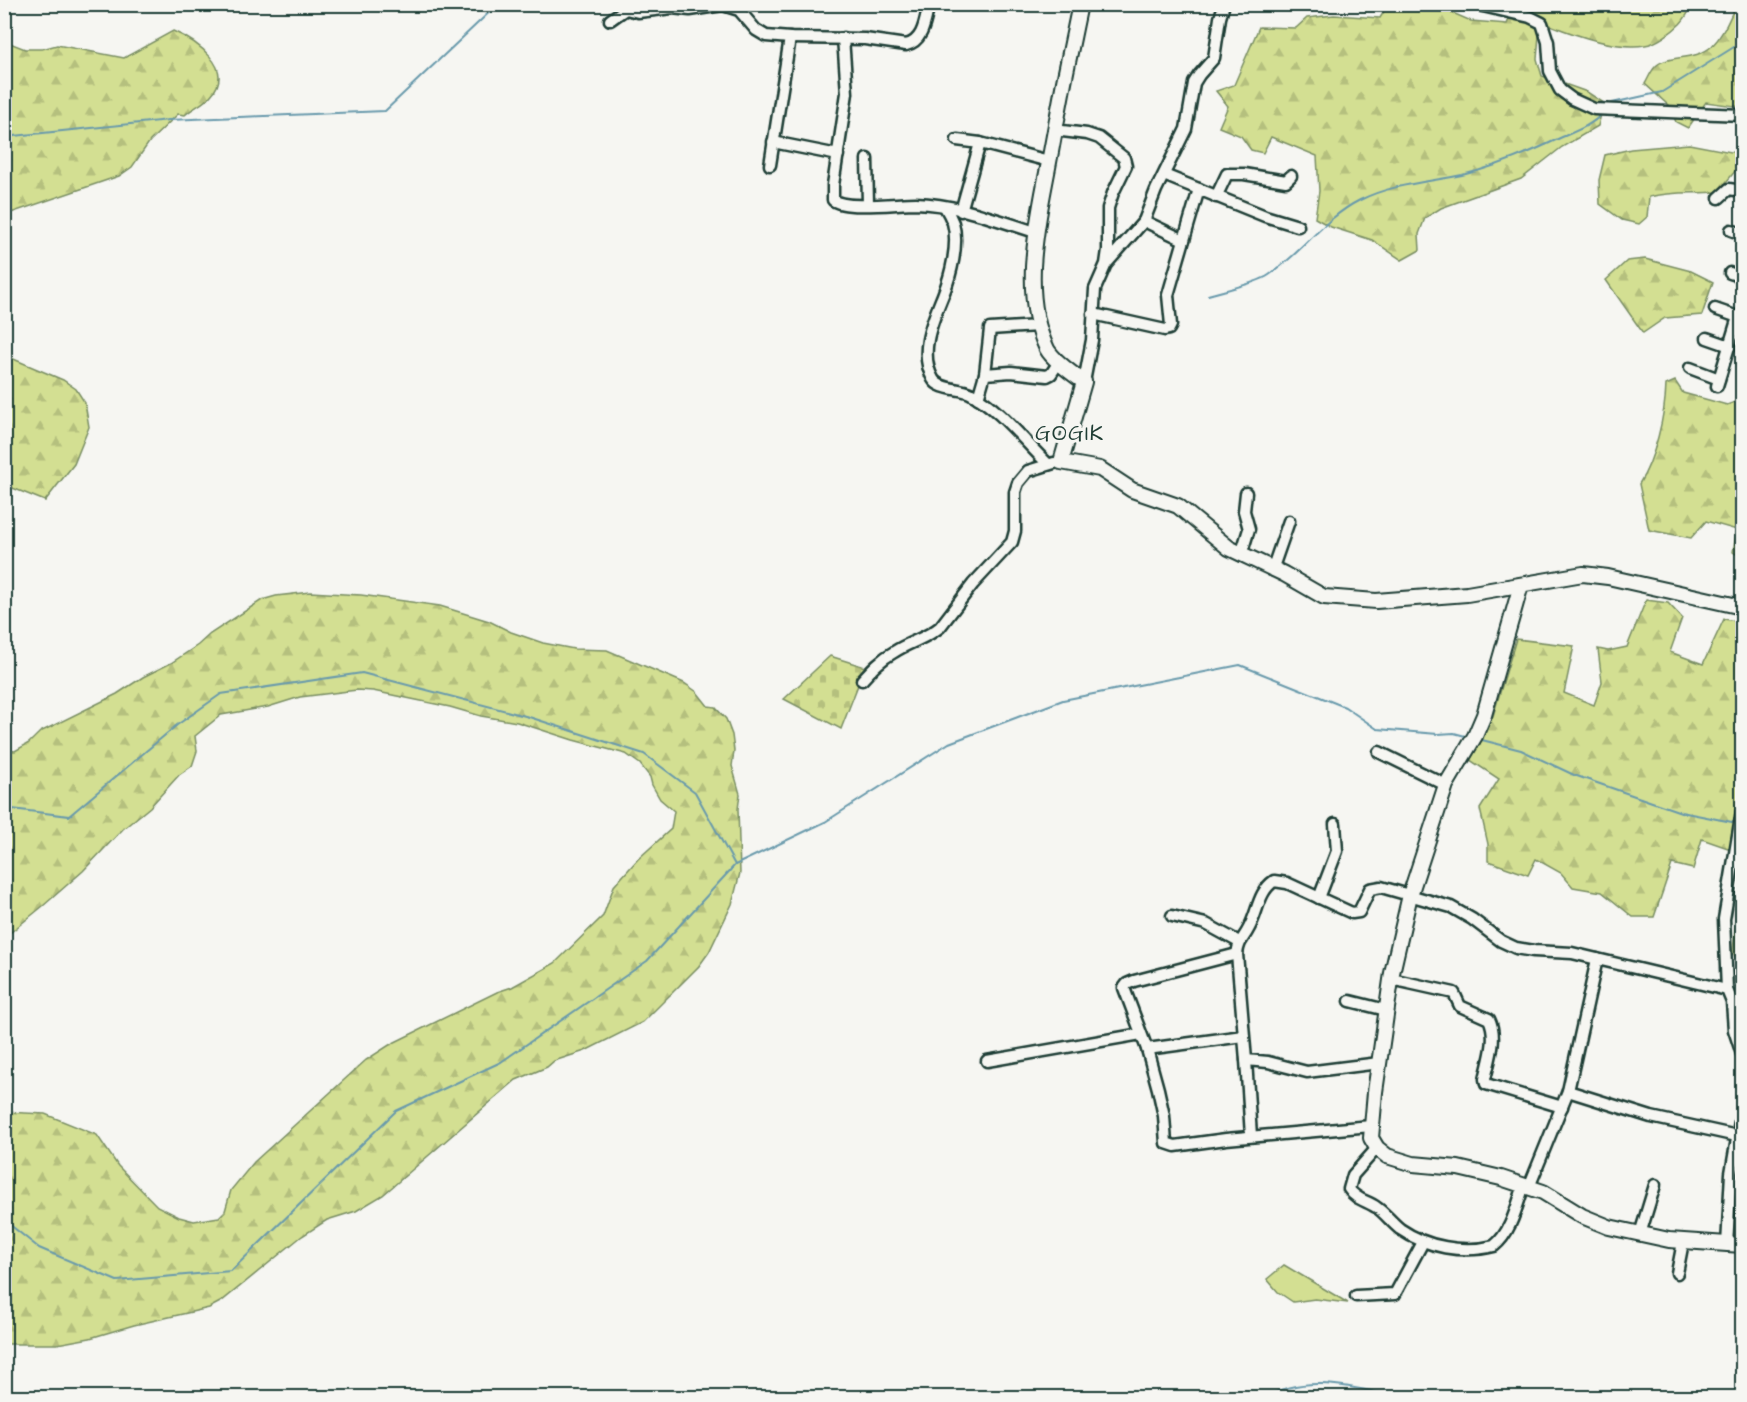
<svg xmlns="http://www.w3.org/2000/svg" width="1747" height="1402" font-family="'Architects Daughter',sans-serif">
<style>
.grass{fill:#d3df92;stroke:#798e63;stroke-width:1.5}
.forest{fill:url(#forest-firs);stroke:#798e63;stroke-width:1.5}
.cemetery{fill:url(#cemetery-stones);stroke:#798e63;stroke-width:1.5}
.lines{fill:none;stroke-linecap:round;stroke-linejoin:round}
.stream{stroke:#699aac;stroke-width:2}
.minor-casing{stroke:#1f3d34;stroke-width:15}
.tertiary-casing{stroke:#1f3d34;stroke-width:18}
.minor{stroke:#f6f6f2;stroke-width:10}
.tertiary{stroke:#f6f6f2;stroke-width:14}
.labels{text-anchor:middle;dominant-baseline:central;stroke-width:6;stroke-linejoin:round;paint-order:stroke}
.quarter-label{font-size:22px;letter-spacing:1.5px;fill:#1f3d34;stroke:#f6f6f2}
</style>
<defs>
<pattern id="forest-firs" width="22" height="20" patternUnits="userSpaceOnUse" patternTransform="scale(1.5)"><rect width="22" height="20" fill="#d3df92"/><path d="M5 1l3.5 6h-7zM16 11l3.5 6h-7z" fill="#b5c07e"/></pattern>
<pattern id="cemetery-stones" width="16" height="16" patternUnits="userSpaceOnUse" patternTransform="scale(1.5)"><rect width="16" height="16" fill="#d3df92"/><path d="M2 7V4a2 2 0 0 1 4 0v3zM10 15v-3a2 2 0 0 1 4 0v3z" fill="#b5c07e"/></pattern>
</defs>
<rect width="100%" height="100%" fill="#f6f6f2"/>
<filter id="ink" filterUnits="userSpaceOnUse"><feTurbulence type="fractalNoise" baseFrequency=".0167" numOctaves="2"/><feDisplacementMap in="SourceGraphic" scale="12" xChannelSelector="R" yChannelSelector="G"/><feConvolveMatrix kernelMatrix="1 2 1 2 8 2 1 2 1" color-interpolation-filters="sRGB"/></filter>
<g filter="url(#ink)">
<polygon class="grass" points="1284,1265 1348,1303 1315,1299 1293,1302 1278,1292 1267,1279"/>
<g class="forest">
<path d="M1432 4 1471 21 1507 24 1515 5H1693C1689 11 1685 19 1680 24 1672 32 1656 44 1645 45 1617 50 1575 35 1550 25L1539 35 1537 59 1542 76 1587 92 1604 103 1598 126 1562 147 1521 179 1441 208 1425 218 1419 234 1420 250 1402 260 1372 240 1331 227 1315 218 1319 191 1317 156 1271 137 1263 153 1251 150 1241 136 1219 127 1228 106 1216 91 1234 85 1259 27 1296 28 1307 18 1334 15 1380 18 1388 5Z"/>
<path d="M1736 5H1742V107L1706 102 1688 128 1676 122 1668 105 1645 84C1648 79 1651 71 1655 67 1666 54 1695 62 1712 46 1724 34 1729 19 1736 5Z"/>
<path d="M173 31C196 41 236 68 211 95 205 103 193 108 185 115L178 114 150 141 132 167 119 176 5 215V41L25 49H42L57 45 124 58Z"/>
<path d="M1689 144 1742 154V170H1736L1718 192C1693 194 1673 191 1649 197L1647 217 1639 224 1622 220 1600 204 1599 180 1605 155 1631 149Z"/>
<polygon points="1645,259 1691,271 1713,282 1702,315 1665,318 1643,333 1606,280 1627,261"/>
<polygon points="4,355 63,380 76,389 85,403 89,427 74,464 45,501 5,485"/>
<path d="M1675 381 1683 393 1727 405 1735 402 1742 383V558L1733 552 1737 530 1706 521 1691 538 1649 530 1639 484C1655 459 1665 416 1666 385Z"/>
<polygon points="310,592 361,595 440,606 489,621 511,632 543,643 574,649 607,650 684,683 697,692 708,706 715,707 726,719 732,735 734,751 732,766 740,794 738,809 740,873 732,904 709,952 699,966 643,1022 585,1051 554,1061 547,1067 516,1080 383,1195 356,1211 327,1220 302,1236 222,1301 209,1308 134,1325 90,1338 57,1344 5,1344 5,1112 45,1114 97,1135 118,1166 157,1206 179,1217 194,1221 219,1217 225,1211 231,1190 254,1162 366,1060 391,1044 497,992 512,987 555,963 603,916 614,886 638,859 671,829 674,811 660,799 652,785 650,777 640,764 626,754 573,740 517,722 481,716 450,707 373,691 357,690 300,697 268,707 221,715 195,736 197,751 192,766 179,775 150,807 123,829 83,871 43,906 5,937 5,750 15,751 29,743 40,732 117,694 143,677 171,663 198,645 210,634 262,600 276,596"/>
<polygon points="1646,600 1668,603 1682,618 1670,652 1703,664 1724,619 1742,622 1742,853 1702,839 1693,869 1672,864 1654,917 1633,917 1602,892 1573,887 1561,873 1536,859 1528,875 1488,861 1488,844 1480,809 1499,779 1470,760 1493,716 1516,639 1574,646 1564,693 1594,705 1602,682 1598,649 1608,651 1627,647"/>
<polygon points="1738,904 1742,904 1742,977 1733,951"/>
</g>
<polygon class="cemetery" points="830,656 865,667 841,729 784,699"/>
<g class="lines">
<g class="stream">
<polyline points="1609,106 1612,103 1662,92 1742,42"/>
<polyline points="4,137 169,120 385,111 498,4"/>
<path d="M1208 295C1224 290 1256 284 1269 275 1302 253 1324 218 1360 200 1392 184 1428 182 1462 175 1496 167 1529 153 1560 138 1576 131 1592 125 1603 113"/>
<polyline points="1478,739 1521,750 1574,775 1681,812 1737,823"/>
<polyline points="4,808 69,816 177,725 221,694 362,673 529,717 644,754 695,792 735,865"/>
<polyline points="4,1220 39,1248 117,1281 231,1271 396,1111 501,1062 647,961 735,865 825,822 949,743 1063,700 1240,665 1345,707 1377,729 1438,734 1454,733 1469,737"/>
<path d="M1265 1398C1306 1371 1361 1390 1405 1398"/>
</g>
<g class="minor-casing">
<g id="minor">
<polyline points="1474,4 1530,17 1542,23 1548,42 1550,71 1560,90 1572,99 1594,109 1742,115"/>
<path d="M626 9 638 12 672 8 690 10 723 5 739 10 756 30 766 36 790 38 865 39 906 45C924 41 925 20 929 4"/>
<polyline points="610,20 630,6"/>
<path d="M843 38 847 93 833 185V200C846 210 897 203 916 203 956 204 997 220 1035 232"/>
<polyline points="1054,130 1087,134 1099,138 1124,158 1126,166 1113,193 1108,208 1108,250 1106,264 1095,289 1092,340 1084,382"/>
<polyline points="957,140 980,143"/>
<polyline points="773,142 838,155"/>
<polyline points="867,159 868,204"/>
<polyline points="770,165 790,38"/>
<polyline points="1164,175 1265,216 1298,226"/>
<polyline points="1216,197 1227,174 1244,174 1286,181 1291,176"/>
<polyline points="1719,198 1729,189 1742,191"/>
<path d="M945 207C948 212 951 218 953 223 959 244 951 275 943 295 933 320 918 352 933 379 939 390 960 388 970 393 999 408 1025 442 1048 464"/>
<polyline points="961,211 980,143 1049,161"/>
<polyline points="1731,230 1742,234"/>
<polyline points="1184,240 1199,189"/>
<polyline points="1107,263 1144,221 1156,190 1186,129 1194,83 1199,75 1214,58 1220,18 1224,4"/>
<polyline points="1730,273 1742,277"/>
<polyline points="1715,309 1738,317"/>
<polyline points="1093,314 1165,330 1169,329 1171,325 1168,295 1184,240 1144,221"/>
<polyline points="1707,338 1730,346"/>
<polyline points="1690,368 1719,379"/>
<polyline points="985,374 990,329 1039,326"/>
<polyline points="1717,386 1738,317 1742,318"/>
<polyline points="978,398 985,374 1011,372 1047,376 1051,374 1059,362"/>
<polyline points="1241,555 1249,529 1244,511 1246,493"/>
<polyline points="1272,570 1289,521"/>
<path d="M862 680C872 669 881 659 894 652 909 642 927 638 940 627L973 584 1012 542 1015 531V492L1018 483 1028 471 1054 463"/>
<polyline points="1379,752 1446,785"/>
<polyline points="1319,898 1337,851 1335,824"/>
<polyline points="1172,916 1206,924 1239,942"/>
<polyline points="1237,954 1134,981 1127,984 1124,988 1147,1049 1158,1089 1164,1116 1166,1143 1175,1146 1226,1139 1371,1126"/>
<path d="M1391 979 1454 993 1460 1006 1489 1019C1498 1037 1489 1061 1485 1079L1486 1084 1562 1107"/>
<polyline points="1727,990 1724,919 1742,811"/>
<polyline points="1350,1001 1386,1010"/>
<polyline points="1147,1049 1243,1036"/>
<polyline points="1246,1060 1251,1136"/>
<polyline points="987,1061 1141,1034"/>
<path d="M1379 1063 1307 1072 1268 1062 1246 1060 1237 954C1239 940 1243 940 1249 928 1258 912 1258 892 1274 881L1287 883 1352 913 1359 912 1370 889 1381 887 1451 907 1472 919 1501 941 1516 948 1534 951 1572 953 1727 990 1732 1002 1734 1030 1742 1054"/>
<polyline points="1568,1091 1651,1117 1737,1136"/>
<path d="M1377 1148 1353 1175 1349 1189C1355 1199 1367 1201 1376 1207 1384 1212 1391 1222 1400 1229 1426 1247 1463 1254 1494 1246 1511 1233 1517 1205 1524 1185"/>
<polyline points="1529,1187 1568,1091 1597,959"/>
<polyline points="1640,1234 1655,1185"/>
<polyline points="1727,1245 1731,1173 1742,1110"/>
<polyline points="1677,1273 1683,1242"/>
<polyline points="1356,1296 1395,1294 1423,1242"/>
</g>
</g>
<g class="tertiary-casing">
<g id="tertiary">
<path d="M1080 4C1069 55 1059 106 1050 157 1039 217 1019 291 1047 349 1053 360 1074 375 1084 382L1061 462 1100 469 1132 490 1178 506 1229 548 1284 574 1324 597 1376 601 1467 594 1583 574 1608 577 1742 607"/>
<polyline points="1521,585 1484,715 1475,736 1446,785 1410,895 1392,973 1375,1092 1371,1138 1377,1148 1387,1156 1413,1164 1458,1168 1501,1178 1543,1192 1582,1216 1609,1227 1669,1240 1742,1245"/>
</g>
</g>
<use href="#minor" class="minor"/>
<use href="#tertiary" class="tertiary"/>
</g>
</g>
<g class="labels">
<g class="quarter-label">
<text x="1070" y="433">GOGIK</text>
</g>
</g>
<rect width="1747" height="1402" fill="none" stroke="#f6f6f2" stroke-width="24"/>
<rect x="12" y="12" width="1723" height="1378" fill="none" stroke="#1f3d34" stroke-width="2" filter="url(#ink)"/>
</svg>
